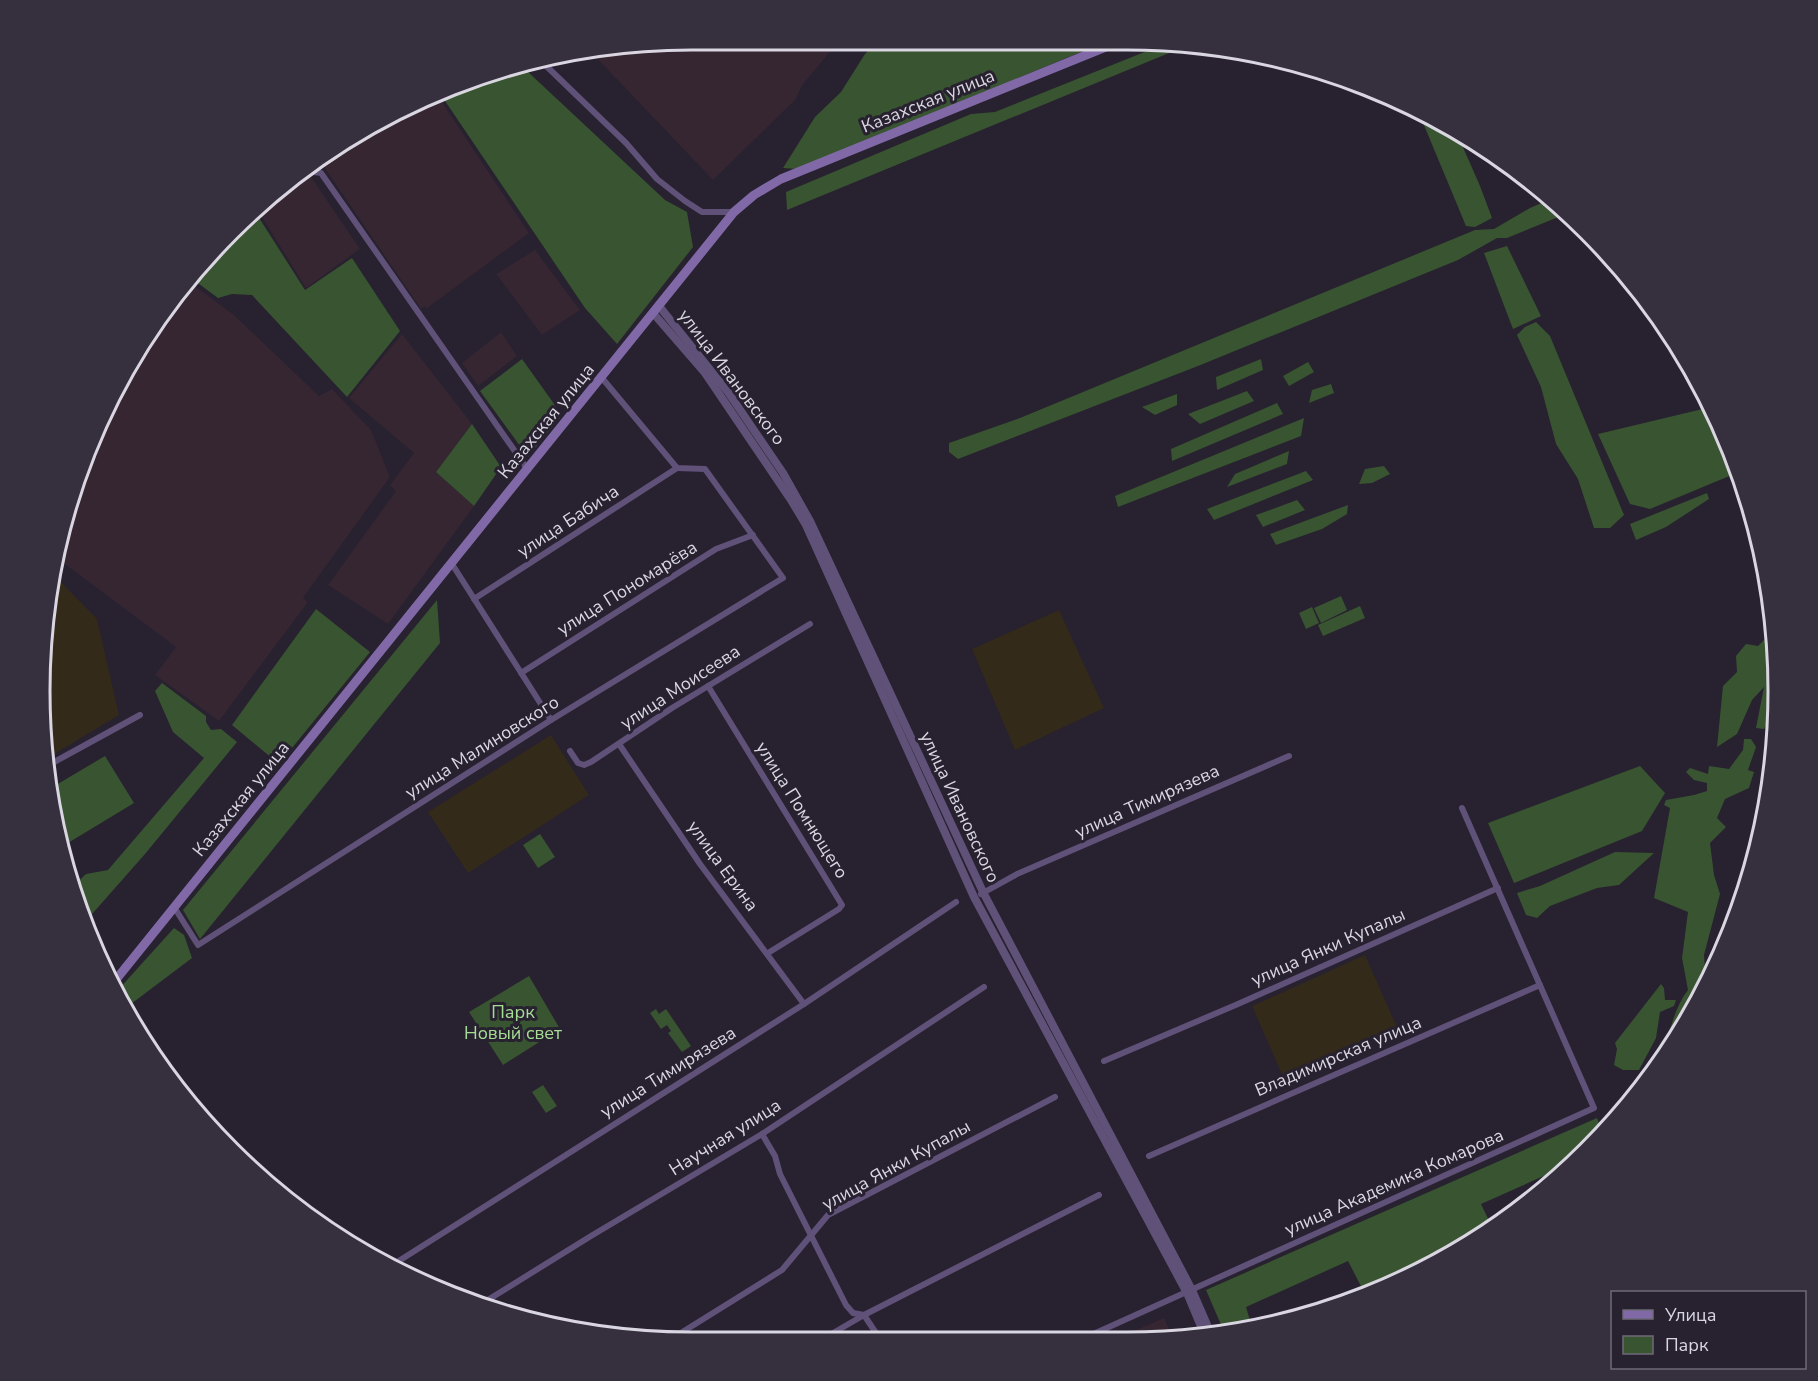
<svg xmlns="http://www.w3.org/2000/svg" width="1818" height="1381" font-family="'Nunito Sans',sans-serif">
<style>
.industrial{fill:#352631}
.education{fill:#332a1a}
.green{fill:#395430}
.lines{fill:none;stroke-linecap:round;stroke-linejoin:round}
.minor{stroke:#5f5178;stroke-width:6}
.tertiary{stroke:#5f5178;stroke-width:8}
.secondary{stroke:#8169a8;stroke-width:9}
.labels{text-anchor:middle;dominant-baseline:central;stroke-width:6;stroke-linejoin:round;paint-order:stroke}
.street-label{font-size:18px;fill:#dad6e1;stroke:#272130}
.park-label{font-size:18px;fill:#a6dd94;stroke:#272130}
.rim{fill:none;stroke:#dad6e1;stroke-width:3}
</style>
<rect width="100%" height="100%" fill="#272130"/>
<g class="industrial">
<polygon points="691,39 841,39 803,84 795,100 713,180 591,52"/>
<polygon points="438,96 529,233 426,309 425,306 421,309 320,161 364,126"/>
<polygon points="307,171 360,249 306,288 257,209"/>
<polygon points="535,250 580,310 542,335 496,274"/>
<polygon points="188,281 234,315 319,396 332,389 371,430 390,477 303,598 308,602 219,721 155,675 176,647 54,556 106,402 149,328"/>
<polygon points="501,332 517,356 478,386 462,363"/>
<polygon points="402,334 472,424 436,472 474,506 388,624 328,585 396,491 390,485 414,453 349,398"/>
<polygon points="1164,1318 1172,1336 1122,1336"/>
</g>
<g class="education">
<polygon points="51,572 97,619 119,715 46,759 40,733"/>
<polygon points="1059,610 1104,708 1015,750 972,649"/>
<polygon points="551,735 589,795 468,873 428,812"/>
<polygon points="1365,955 1397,1027 1283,1077 1252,1006"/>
</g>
<g class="green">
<polygon points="879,40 1110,40 797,169 783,168 815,117 841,92 865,54"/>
<polygon points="1172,41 1191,44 787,210 786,192 971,114 995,112"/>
<polygon points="520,62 527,71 665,200 687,212 693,247 617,344 585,308 441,95"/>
<polygon points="1416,106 1455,129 1480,186 1492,218 1475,227 1466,226"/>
<polygon points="1551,199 1568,213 1507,238 1497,238 1458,260 1198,366 958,459 949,452 949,443 1020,418 1475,230 1494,229 1530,208"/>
<polygon points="256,213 305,290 352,258 400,331 347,397 252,295 232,294 218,298 191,278 230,230"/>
<polygon points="1507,246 1541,316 1513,329 1484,253"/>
<polygon points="1536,322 1550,336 1624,515 1610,528 1594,528 1578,479 1556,444 1541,387 1517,335 1525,327"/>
<polygon points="522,359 562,415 528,457 480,391"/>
<polygon points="1261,359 1263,370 1217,390 1216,377"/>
<polygon points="1308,362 1314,372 1289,386 1283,376"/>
<polygon points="1331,384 1334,393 1309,403 1312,390"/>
<polygon points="1247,391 1254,401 1200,424 1188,414"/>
<polygon points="1177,394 1177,405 1155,415 1142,407"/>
<polygon points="1277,403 1283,414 1172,461 1171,449"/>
<polygon points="1711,407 1729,441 1739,472 1650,509 1630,504 1598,434"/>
<polygon points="1304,418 1301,436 1118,507 1115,496"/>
<polygon points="472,424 501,467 474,506 436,472"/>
<polygon points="1289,451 1287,464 1227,487 1235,474"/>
<polygon points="1384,466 1390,474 1372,483 1359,484 1365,469"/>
<polygon points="1306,471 1313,480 1214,520 1207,509"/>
<polygon points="1707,493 1709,499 1666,527 1636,540 1630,524"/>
<polygon points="1297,500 1305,510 1263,527 1256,515"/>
<polygon points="1348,505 1347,514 1322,529 1276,545 1270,534"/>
<polygon points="1341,596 1347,610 1321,623 1314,608"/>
<polygon points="437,600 440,643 200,939 183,910"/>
<polygon points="1360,606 1365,618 1323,636 1318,625"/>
<polygon points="1312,607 1319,623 1306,629 1299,613"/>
<polygon points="316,609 370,652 279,764 232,725"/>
<polygon points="1770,634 1774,635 1779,690 1777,710 1764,729 1756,728 1764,687 1752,700 1737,734 1717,747 1723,686 1737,672 1736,656 1746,644 1758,646"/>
<polygon points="162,683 206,716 206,722 211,730 221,729 237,742 145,854 85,922 74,900 71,888 86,874 108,870 204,758 173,732 155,691"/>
<path d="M1744 739H1751L1756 747 1748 770 1754 772 1749 788 1725 799 1717 818 1726 827 1710 843 1714 875 1720 894 1704 955 1706 983 1669 1052 1658 1067V1056C1670 1045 1666 1040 1671 1026 1675 1013 1680 1000 1688 990L1682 958 1688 912 1654 898 1670 808 1664 805 1666 800 1694 795 1707 791V783L1694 780 1686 772 1690 768 1708 774 1709 766 1729 769 1743 750Z"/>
<polygon points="105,756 134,803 63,846 51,788"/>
<polygon points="1640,766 1665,793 1642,831 1514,883 1488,823"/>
<polygon points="540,834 555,857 538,868 523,845"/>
<polygon points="1615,852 1654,853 1619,885 1597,888 1550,906 1537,918 1526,915 1517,893 1540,886"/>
<polygon points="174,928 184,935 192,958 127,1007 118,990"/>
<polygon points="529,976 560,1029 503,1065 469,1012"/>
<polygon points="1661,984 1664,988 1665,1000 1676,1000 1674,1006 1660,1012 1656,1038 1639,1070 1623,1070 1614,1065 1617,1049 1615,1043"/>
<polygon points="656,1009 659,1014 666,1009 691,1046 682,1052 668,1033 671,1031 667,1025 661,1029 650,1013"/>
<polygon points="543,1085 557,1106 546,1113 532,1092"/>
<polygon points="1597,1118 1603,1133 1588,1151 1575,1162 1481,1204 1493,1229 1490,1232 1365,1294 1348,1261 1246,1307 1252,1327 1225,1334 1206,1290"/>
</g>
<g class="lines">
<g class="minor">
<polyline points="539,59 626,143 657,179 685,201 702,212 734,212"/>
<polyline points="307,171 321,173 528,470"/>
<polyline points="452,564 551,720"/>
<polyline points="474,599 677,468"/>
<polyline points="521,673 716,549 753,535"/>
<polyline points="708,686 842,905 839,909 768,953"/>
<polyline points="619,744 700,864 804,1004"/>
<polyline points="570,751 578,763 584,765 591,762 672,708 810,624"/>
<polyline points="47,766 140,715"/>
<polyline points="981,894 1017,874 1289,756"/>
<polyline points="174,907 198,945 551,720 783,578 705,469 677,468 602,378"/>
<polyline points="1104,1061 1238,1004 1498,888"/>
<polyline points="762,1134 775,1156 780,1174 846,1305 853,1313 864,1315 878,1336"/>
<polyline points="1149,1156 1540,985"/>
<polyline points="394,1264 804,1004 956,902"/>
<polyline points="478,1306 591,1236 762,1134 984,987"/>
<polyline points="676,1336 782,1270 828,1215 1055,1097"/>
<polyline points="828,1336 864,1315 1099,1195"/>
<polyline points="1089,1336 1594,1108 1462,808"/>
</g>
<g class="tertiary">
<polyline points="659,306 728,392 783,473 810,521 983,892 1192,1290 1212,1336"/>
<polyline points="653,313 705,373 791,500 806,525 974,897 1187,1293 1205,1336"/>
</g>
<polyline class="secondary" points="114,982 734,212 754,195 781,179 1123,40"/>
</g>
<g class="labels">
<g class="street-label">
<text transform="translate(928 101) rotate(-22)">Казахская улица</text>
<text transform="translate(732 377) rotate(53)">улица Ивановского</text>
<text transform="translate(546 421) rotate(-51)">Казахская улица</text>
<text transform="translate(568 521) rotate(-33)">улица Бабича</text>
<text transform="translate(627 588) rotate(-32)">улица Пономарёва</text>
<text transform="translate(680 687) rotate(-33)">улица Моисеева</text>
<text transform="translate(482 747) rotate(-32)">улица Малиновского</text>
<text transform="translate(241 799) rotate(-51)">Казахская улица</text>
<text transform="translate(1147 801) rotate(-24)">улица Тимирязева</text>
<text transform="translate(960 807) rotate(65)">улица Ивановского</text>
<text transform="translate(802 810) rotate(58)">улица Помнющего</text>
<text transform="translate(723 866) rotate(54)">улица Ерина</text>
<text transform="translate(1328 947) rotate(-24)">улица Янки Купалы</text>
<text transform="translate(1338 1056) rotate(-23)">Владимирская улица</text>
<text transform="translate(668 1072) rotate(-32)">улица Тимирязева</text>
<text transform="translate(725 1137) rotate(-32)">Научная улица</text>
<text transform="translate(896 1165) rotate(-29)">улица Янки Купалы</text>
<text transform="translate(1394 1182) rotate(-24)">улица Академика Комарова</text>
</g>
<g class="park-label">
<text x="513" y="1012">Парк<tspan x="513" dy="21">Новый свет</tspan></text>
</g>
</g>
<path d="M0 0H1818V1381H0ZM691 50H1127A641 641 0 0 1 1768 691V691A641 641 0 0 1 1127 1332H691A641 641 0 0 1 50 691V691A641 641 0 0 1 691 50Z" fill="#352f3e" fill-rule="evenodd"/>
<path class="rim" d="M691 50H1127A641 641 0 0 1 1768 691V691A641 641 0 0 1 1127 1332H691A641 641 0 0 1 50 691V691A641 641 0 0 1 691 50Z"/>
<rect x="1611" y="1291" width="195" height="78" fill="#272130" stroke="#6f6977" stroke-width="1.5"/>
<rect x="1623" y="1310" width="30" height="9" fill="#8169a8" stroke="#6f6977" stroke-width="1.5"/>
<text x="1665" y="1321" font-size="18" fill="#dad6e1">Улица</text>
<rect x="1623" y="1336" width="30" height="18" fill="#395430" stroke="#6f6977" stroke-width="1.5"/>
<text x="1665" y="1351" font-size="18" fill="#dad6e1">Парк</text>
</svg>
